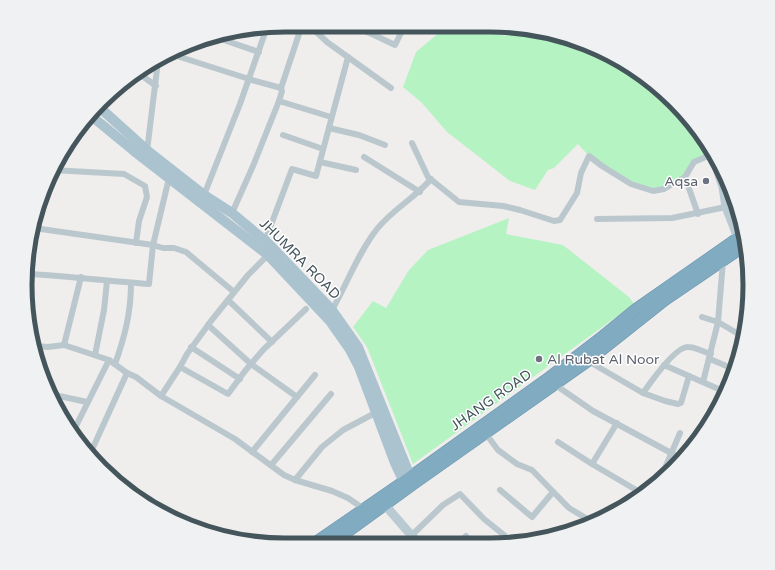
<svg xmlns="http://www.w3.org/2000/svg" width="775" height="570" font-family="'Varela Round',sans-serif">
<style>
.green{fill:#b6f3c3}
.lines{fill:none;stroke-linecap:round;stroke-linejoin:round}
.highway-casing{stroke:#6b96ad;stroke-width:12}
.street{stroke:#bac8ce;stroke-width:6}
.secondary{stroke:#b9cad3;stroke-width:9}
.primary{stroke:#aac3cf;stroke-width:10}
.highway{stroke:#80abc1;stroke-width:11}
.worship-dot{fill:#6b7280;stroke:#fff;stroke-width:1.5}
.labels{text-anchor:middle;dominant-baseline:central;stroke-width:3;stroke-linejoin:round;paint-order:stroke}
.worship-label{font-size:14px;fill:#5b616d;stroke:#fff;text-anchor:end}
.street-label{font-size:14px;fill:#44555c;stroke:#fff}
.rim{fill:none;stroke:#44555c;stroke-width:5}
</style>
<rect width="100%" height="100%" fill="#f0eded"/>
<g class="green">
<polygon points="448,25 469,25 505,36 509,27 538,36 542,32 557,34 634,69 696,127 710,155 694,162 685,177 664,189 641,187 589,156 578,144 554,168 548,170 535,190 510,181 447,132 421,102 403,87 416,52"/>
<polygon points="509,218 506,234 563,245 629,297 634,304 413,464 367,347 353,327 373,301 386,308 409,270 428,250"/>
</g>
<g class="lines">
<g class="highway-casing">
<g id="highway">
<polyline points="313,544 403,482 547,379 603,336 636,309 742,235"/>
<polyline points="331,544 415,483 588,361 665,300 743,247"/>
</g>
</g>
<g class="street">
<polyline points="309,25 327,42 391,88"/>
<polyline points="350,25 374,35 395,45 405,25"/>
<polyline points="212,36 259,52"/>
<polyline points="180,57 249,79"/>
<polyline points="137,72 156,86"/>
<polyline points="248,79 281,88"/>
<polyline points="279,101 331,117"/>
<polyline points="329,128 359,135 385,145"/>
<polyline points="283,135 323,149"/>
<polyline points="412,143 428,177 459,202 503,206 520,210 554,221 560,220 577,193 581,173 589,156 602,166 631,184 653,191 664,189 685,177 694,162 710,155"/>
<polyline points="147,151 158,61"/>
<polyline points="364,157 420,192"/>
<polyline points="320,162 356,170"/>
<polyline points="52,170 124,174 145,186 147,197 139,221 136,243"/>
<polyline points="685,177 698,214"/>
<polyline points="204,195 240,104 267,27"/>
<polyline points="232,213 253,166 279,101 282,91 281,88 302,25"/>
<polyline points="597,219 672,218 726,207"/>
<polyline points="34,228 153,245 163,248 174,248 186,252 234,292"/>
<polyline points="265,241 292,169 316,176 348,57"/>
<path d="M27 274C68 276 108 281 149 284L153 245 169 178"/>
<polyline points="228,300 272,342"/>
<path d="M332 310C347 284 358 253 377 229 393 209 415 198 431 179"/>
<polyline points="702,317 718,322 742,336"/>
<polyline points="208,325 251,364 297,397"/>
<polyline points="64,345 81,277"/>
<polyline points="34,346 48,347 64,345 109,360 127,373 136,377 161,396 235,439 284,475 295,480 332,491 348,498 364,509"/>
<polyline points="191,347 240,379"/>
<polyline points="95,355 104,310 107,281"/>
<polyline points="710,359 731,368"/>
<polyline points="588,361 643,393 665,401 678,404 681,403 689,376"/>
<path d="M115 364C125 336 131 312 131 283"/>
<polyline points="664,365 723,391"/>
<polyline points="180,367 228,394 245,371 263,350 306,309"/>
<polyline points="703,382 718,322 723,261"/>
<polyline points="554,384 593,411 673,454"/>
<path d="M643 393C650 383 676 346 688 347 695 347 704 352 711 354"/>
<polyline points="50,394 87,402"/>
<polyline points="161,396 180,367 187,354 211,321 248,275 268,255"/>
<polyline points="74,430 109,360"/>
<polyline points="486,434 498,450 517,464 532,470 569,508 594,523"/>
<polyline points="558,442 592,464 643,494"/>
<polyline points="252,452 315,375"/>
<polyline points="90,454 127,373"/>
<polyline points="272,464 331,394"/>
<polyline points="592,464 617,423"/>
<polyline points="662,475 680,433"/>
<polyline points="295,480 322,447 343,430 377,412"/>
<polyline points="500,490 532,517 553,492"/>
<polyline points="412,535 443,505 460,494 484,519 514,543"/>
<polyline points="459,543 466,536"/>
</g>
<g class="secondary">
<polyline points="717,169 723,187 726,207 738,238"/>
<polyline points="742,336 747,308"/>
<polyline points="385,505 418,543"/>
</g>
<g class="primary">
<polyline points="98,106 149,152 204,195 232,213 269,244 332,310 358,347 410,476 415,483"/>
<polyline points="89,114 134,151 268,255 330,321 349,348 359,367 395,463 407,489"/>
</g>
<use href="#highway" class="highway"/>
</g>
<g class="worship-dot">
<circle cx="706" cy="181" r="4"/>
<circle cx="539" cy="359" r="4"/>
</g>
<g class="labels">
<g class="worship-label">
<text x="698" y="181">Aqsa</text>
<text x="547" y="359" text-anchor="start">Al Rubat Al Noor</text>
</g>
<g class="street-label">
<text transform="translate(300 259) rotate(45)">JHUMRA ROAD</text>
<text transform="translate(491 400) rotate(-35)">JHANG ROAD</text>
</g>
</g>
<path d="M0 0H775V570H0ZM285 32H490A253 253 0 0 1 743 285V285A253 253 0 0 1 490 538H285A253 253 0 0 1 32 285V285A253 253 0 0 1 285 32Z" fill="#f0f1f2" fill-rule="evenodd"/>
<path class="rim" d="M285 32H490A253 253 0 0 1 743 285V285A253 253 0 0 1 490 538H285A253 253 0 0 1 32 285V285A253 253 0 0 1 285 32Z"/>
</svg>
